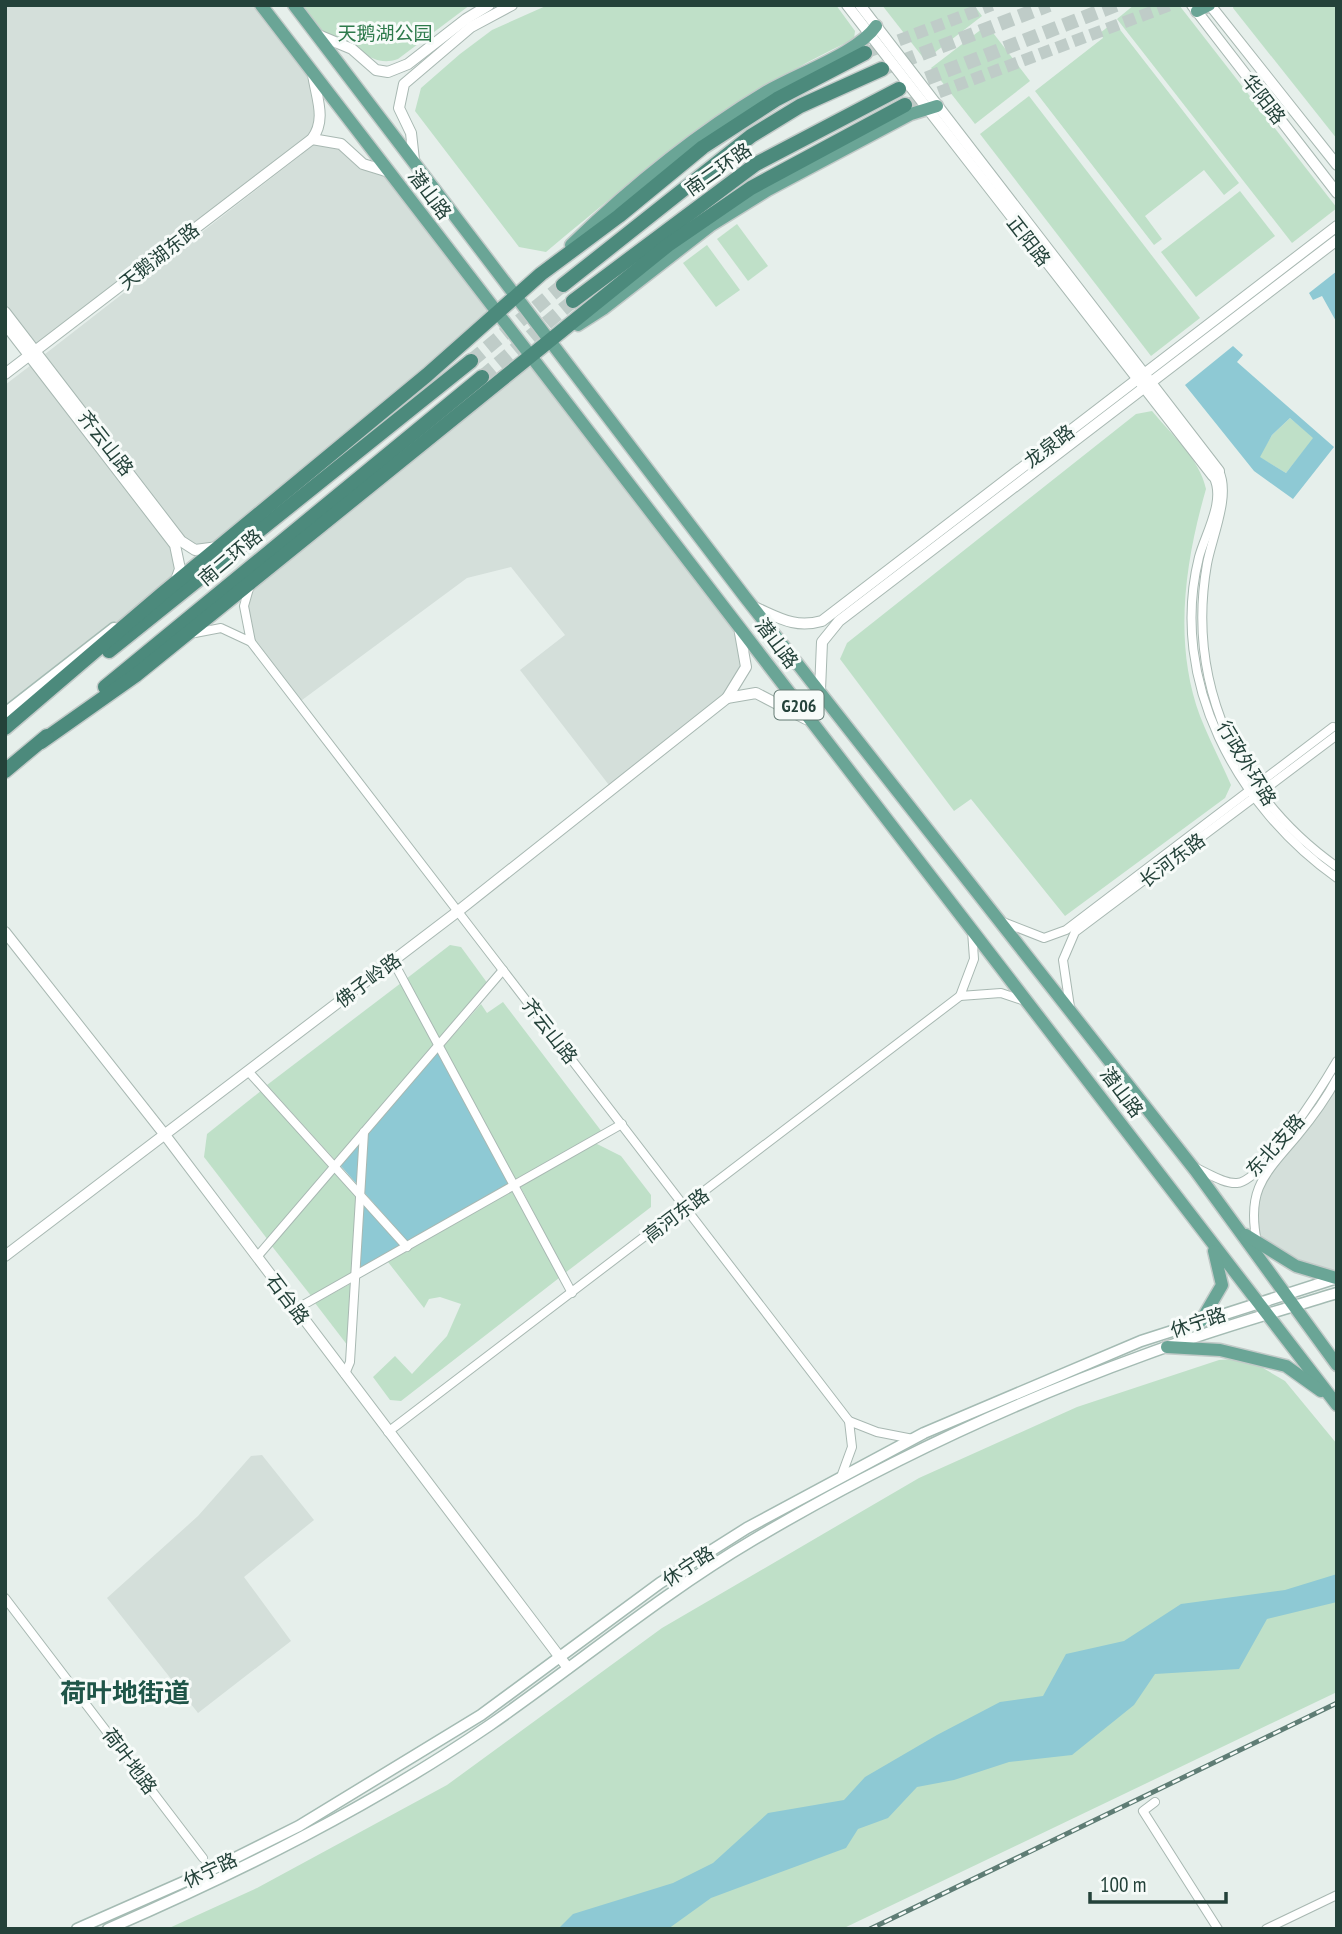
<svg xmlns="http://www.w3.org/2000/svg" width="1342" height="1934" font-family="'PT Sans Narrow','Noto Sans SC',sans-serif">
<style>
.built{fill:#d4dfda}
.green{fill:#bfe0c8}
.water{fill:#8ec9d4;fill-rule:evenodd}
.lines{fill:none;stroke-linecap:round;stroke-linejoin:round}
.primary-tunnel{stroke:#bfccc8;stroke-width:12;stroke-dasharray:12 6;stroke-linecap:butt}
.trunk-tunnel{stroke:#bfccc8;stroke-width:14;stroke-dasharray:14 7;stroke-linecap:butt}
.minor-casing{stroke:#a8b8b2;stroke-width:10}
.tertiary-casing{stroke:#a8b8b2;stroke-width:12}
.secondary-casing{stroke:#a4bbb3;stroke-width:13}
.primary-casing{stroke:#c2cac8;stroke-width:15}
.trunk-casing{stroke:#c2cac8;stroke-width:17}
.minor{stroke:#fff;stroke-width:8}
.tertiary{stroke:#fff;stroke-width:10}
.secondary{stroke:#fff;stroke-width:10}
.primary{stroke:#6aa596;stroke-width:12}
.trunk{stroke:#4c8a7c;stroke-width:14}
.rail-casing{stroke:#5f7d75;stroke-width:5}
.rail{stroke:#f7fbf9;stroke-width:2.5;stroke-dasharray:8;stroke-linecap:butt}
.labels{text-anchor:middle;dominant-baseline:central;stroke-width:6;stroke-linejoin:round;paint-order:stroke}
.shield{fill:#f7fbf9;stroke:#637a73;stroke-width:2}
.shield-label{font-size:18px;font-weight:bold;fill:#24423a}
.park-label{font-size:19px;fill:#2d7a4b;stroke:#f7fbf9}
.street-label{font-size:19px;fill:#24423a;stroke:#f7fbf9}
.district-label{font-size:26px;font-weight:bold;fill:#1f5548;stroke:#f7fbf9}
</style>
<rect width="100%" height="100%" fill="#e6efeb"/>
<g class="built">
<polygon points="5,5 261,5 313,74 317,100 313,138 333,144 363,164 389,172 497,315 219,547 195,550 181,541 40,358 301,155 310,141 35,351 5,312"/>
<polygon points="530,358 736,622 745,658 737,685 612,789 520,670 565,635 511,567 467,578 298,703 251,642 245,624 251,583"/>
<polygon points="35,362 179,558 175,583 5,713 5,385"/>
<polygon points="1337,1078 1337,1270 1324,1274 1257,1242 1253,1222 1266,1170 1297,1136"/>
<polygon points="262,1455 314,1520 244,1577 291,1641 198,1713 107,1598 198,1516 251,1456"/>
</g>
<g class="green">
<path d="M294 5H470L398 59C373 68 359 47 338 37 331 34 323 34 316 34Z"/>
<path d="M548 5H836L855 31 854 39C739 92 642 172 546 252L519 247 415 111 421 88 460 54 492 30Z"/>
<polygon points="882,5 974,5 982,16 925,60"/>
<polygon points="1134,5 1179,5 1337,208 1292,243 1117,19"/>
<polygon points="1234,5 1337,5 1337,139 1233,8"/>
<polygon points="1114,22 1239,183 1224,195 1204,170 1145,216 1162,239 1154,245 1035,91 1103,38 1100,33"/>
<polygon points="987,25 1030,81 975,124 931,68"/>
<polygon points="1029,96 1200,318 1151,356 980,134"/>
<polygon points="1240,191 1275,236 1196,297 1161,252"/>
<polygon points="737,224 768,266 748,281 717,239"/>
<polygon points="707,245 740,290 716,307 683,263"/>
<path d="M1152 411C1171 434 1200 459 1206 489 1185 562 1173 643 1200 716 1209 739 1221 762 1231 785L1225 798 1065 916 971 799 954 811 840 659 847 643 1136 414Z"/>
<polygon points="1290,418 1314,438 1286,473 1259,457 1272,435"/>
<polygon points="450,945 461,947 488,984 440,1040 406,979"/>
<polygon points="401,983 435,1045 336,1161 267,1085"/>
<polygon points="503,1002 602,1132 516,1180 443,1047 481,1004 487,1013"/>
<polygon points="262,1090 331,1166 268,1240 204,1157 207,1134"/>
<polygon points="595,1143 621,1156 651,1195 651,1207 565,1273 520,1186"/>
<polygon points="335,1171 359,1198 353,1274 312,1297 271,1245"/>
<polygon points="512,1191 559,1278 401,1401 390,1400 373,1377 395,1356 412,1374 447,1336 461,1304 440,1297 429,1299 424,1308 388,1262"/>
<polygon points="352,1283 348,1346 315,1303"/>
<polygon points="1246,1358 1285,1381 1337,1444 1337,1692 842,1929 167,1929 257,1888 447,1785 662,1628 919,1478 1077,1407 1219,1360"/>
</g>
<g class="water">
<polygon points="1337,271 1337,323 1322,296 1313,300 1309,293"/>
<path d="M1233 346 1243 355 1237 362 1334 447 1293 499 1254 471 1185 385ZM1290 418 1313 438 1286 473 1260 457 1272 435Z"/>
<polygon points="437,1051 509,1184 408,1242 340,1165"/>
<polygon points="361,1201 401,1246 356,1273"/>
<polygon points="1337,1574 1337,1602 1267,1619 1239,1669 1155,1674 1134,1705 1072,1755 1009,1762 954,1780 917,1787 888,1818 858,1829 846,1848 711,1898 668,1929 558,1929 573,1914 673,1883 713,1863 768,1813 844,1800 865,1777 937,1735 1000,1702 1043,1696 1066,1654 1124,1641 1181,1604 1285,1590"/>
</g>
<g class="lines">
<g class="primary-tunnel">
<polyline points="865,53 992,5"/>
<polyline points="905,105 1170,5"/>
</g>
<g class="trunk-tunnel">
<polyline points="882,69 1049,5"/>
<polyline points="907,86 1116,5"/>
<polyline points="471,361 563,285"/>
<polyline points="482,377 573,301"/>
</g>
<g class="minor-casing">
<g id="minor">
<path d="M1219 471C1231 495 1212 537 1207 564 1186 684 1238 797 1337 867"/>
<path d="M1213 476C1226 500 1206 532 1199 557 1168 681 1237 807 1337 878"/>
<polyline points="195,633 221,628 251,642 244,606 250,585"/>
<polyline points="251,642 849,1421"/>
<polyline points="1003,922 1044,938 1066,930 1333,727"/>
<polyline points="972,931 974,959 960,996 1001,993 1025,1001"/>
<polyline points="393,961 572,1293"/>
<polyline points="1070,1007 1063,960 1075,932 1337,735"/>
<polyline points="248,1071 407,1247"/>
<path d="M1196 1168C1208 1173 1224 1184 1237 1183 1263 1181 1323 1085 1337 1061"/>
<path d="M1257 1242C1246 1189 1265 1174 1297 1136 1312 1118 1326 1099 1337 1078"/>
<polyline points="257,1257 503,970"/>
<polyline points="296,1309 622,1124"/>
<polyline points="345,1374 350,1362 364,1132"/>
<polyline points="388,1432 960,996"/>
<polyline points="841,1477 852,1447 849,1421 877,1432 913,1439"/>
<polyline points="5,1598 203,1858"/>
<polyline points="1155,1802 1143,1811 1218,1929"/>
<polyline points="1266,1929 1337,1895"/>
</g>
</g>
<g class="tertiary-casing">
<g id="tertiary">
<polyline points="847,5 1213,476"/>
<polyline points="860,5 1219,471"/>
<polyline points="1192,5 1337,193"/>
<polyline points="1210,5 1337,165"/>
<polyline points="316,34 352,49 376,70 388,72 408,64 466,19 489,5"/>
<polyline points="312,139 341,144 363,164 389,172"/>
<polyline points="414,160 411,133 399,108 404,84 471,27 512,5"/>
<polyline points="5,312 181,541 195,550 218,547"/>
<polyline points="5,324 175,545 180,569 175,583"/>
<path d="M5 374 312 139C327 119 316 97 313 74"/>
<path d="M752 606C778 617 794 629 822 621L1337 226"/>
<polyline points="820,690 822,642 839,621 1337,240"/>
<polyline points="727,698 756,693 806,719"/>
<polyline points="5,932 165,1135 568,1668"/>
<polyline points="5,1256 457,912 727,698 746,667 740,633"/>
</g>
</g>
<g class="secondary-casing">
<g id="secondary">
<polyline points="5,713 114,628"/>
<polyline points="77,1929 213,1869 299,1826 481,1715 660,1583 747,1528 924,1433 1141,1341 1337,1278"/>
<path d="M108 1929C241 1871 370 1807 490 1725 578 1664 660 1595 753 1540 876 1467 1009 1404 1144 1355 1207 1331 1272 1313 1337 1293"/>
</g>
</g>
<g class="primary-casing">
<g id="primary">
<polyline points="261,5 1337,1405"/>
<polyline points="294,5 745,597 1195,1170 1337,1365"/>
<polyline points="1197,11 1209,5"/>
<path d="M571 245C630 188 696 134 766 92 796 74 858 53 876 26"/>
<polyline points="578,325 603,309 710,226 768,190 911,114 937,106"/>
<polyline points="1246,1235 1296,1266 1336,1278"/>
<polyline points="1201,1321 1222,1285 1214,1251"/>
<polyline points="1167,1347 1220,1350 1286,1366 1321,1391"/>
</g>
</g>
<g class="trunk-casing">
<g id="trunk">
<polyline points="563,285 751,136 800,106 882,69"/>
<polyline points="573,301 756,164 899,89"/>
<polyline points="109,651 471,361"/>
<polyline points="105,687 482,377"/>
<polyline points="5,728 162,594 427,375 541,274 619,216 703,147 777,99 865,53"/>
<polyline points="41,742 136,675 668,245 751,188 905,105"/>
<polyline points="5,771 47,736"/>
</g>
</g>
<use href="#minor" class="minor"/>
<use href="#tertiary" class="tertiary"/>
<use href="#secondary" class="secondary"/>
<use href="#primary" class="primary"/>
<use href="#trunk" class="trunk"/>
<g class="rail-casing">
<polyline id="rail" points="870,1929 1337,1703"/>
</g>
<use href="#rail" class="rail"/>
</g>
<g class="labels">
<rect class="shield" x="774.5" y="690.5" width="49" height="29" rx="5"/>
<g class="shield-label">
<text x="799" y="705">G206</text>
</g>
<g class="park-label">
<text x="385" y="33">天鹅湖公园</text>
</g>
<g class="street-label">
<text transform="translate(1264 99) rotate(52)">华阳路</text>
<text transform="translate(718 169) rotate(-35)">南二环路</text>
<text transform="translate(430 194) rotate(53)">潜山路</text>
<text transform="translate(1029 241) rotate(52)">正阳路</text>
<text transform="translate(159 256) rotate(-38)">天鹅湖东路</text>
<text transform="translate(106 443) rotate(52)">齐云山路</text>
<text transform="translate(1049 446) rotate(-37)">龙泉路</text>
<text transform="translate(230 557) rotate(-40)">南二环路</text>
<text transform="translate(777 643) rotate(53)">潜山路</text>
<text transform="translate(1247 763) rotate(59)">行政外环路</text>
<text transform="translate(1172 860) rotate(-37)">长河东路</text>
<text transform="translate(368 980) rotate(-37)">佛子岭路</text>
<text transform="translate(550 1031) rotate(52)">齐云山路</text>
<text transform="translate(1122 1092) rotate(53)">潜山路</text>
<text transform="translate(1275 1145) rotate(-48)">东北支路</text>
<text transform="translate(676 1215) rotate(-37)">高河东路</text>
<text transform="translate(288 1299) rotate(53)">石台路</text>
<text transform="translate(1198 1322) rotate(-18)">休宁路</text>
<text transform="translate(688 1566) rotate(-33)">休宁路</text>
<text transform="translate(130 1761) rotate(53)">荷叶地路</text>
<text transform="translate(210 1870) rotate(-25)">休宁路</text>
</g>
<g class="district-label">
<text x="125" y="1692">荷叶地街道</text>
</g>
</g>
<rect width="1342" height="1934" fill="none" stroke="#24423a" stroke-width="14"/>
<path d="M1090 1892v10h136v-10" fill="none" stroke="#24423a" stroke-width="3.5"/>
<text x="1100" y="1892" font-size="21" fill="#24423a" stroke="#f7fbf9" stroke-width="5" paint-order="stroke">100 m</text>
</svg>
